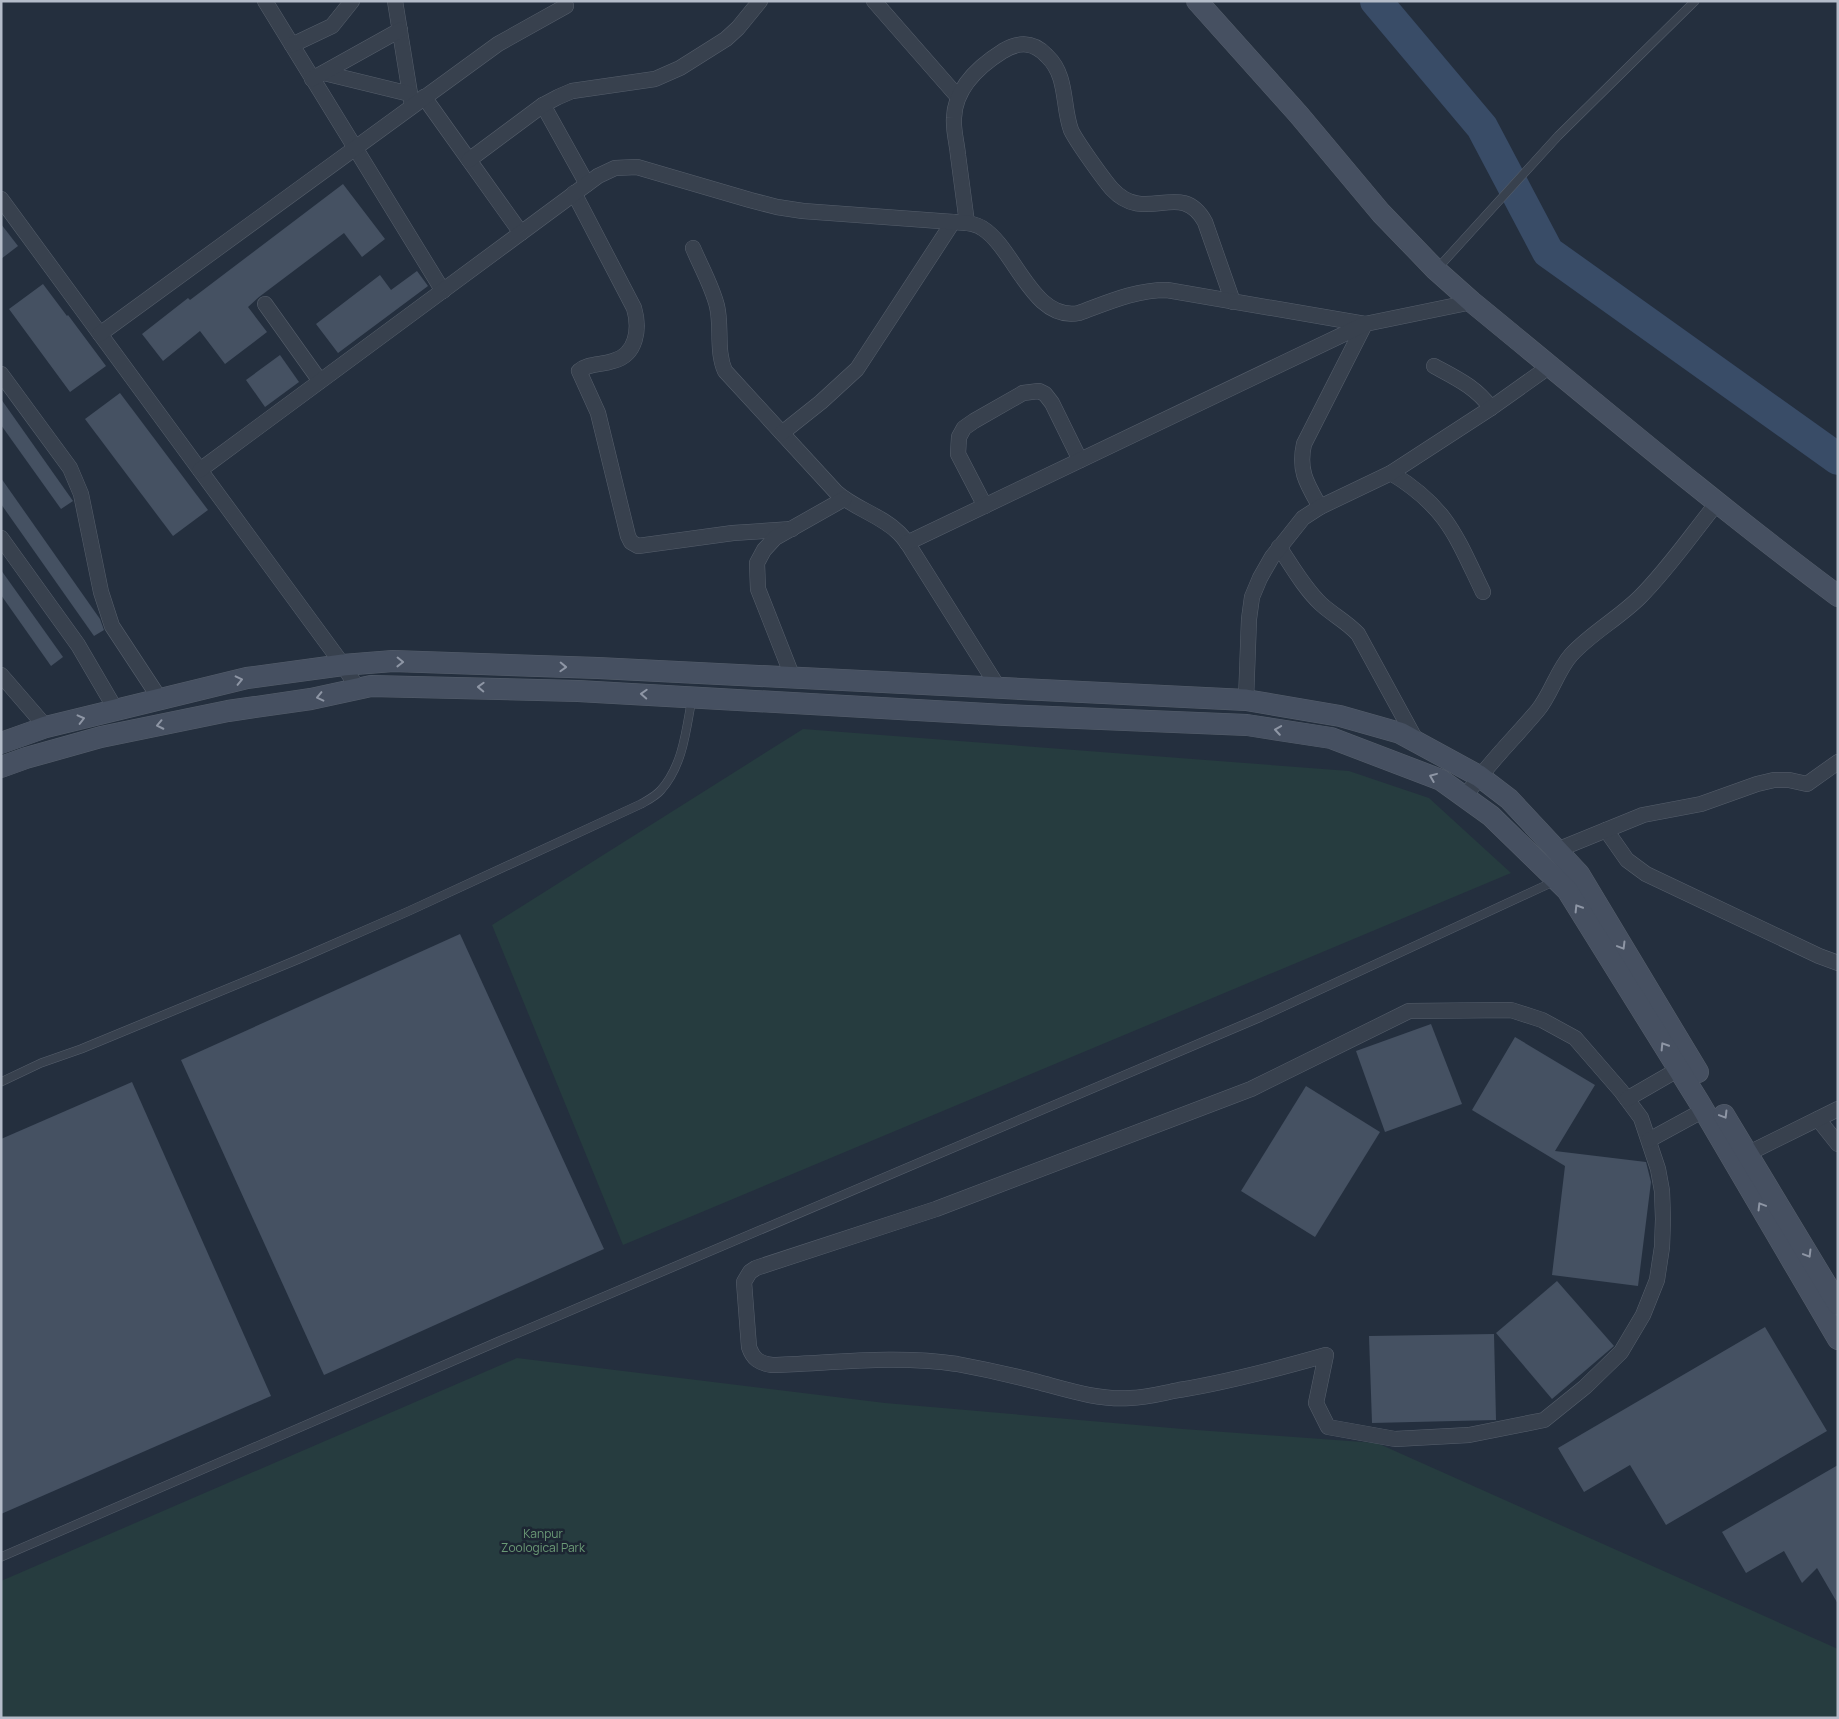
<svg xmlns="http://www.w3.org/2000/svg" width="1839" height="1719" font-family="Manrope,sans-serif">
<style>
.green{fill:#263c3f}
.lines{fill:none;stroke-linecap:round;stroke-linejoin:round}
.river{stroke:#394c67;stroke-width:32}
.building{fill:#455162}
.lane-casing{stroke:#565f6c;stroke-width:9}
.street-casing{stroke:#565f6c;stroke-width:16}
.secondary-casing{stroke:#565f6c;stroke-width:22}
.lane{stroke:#38414e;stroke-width:8}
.street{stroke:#38414e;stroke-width:15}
.secondary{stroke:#465061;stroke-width:21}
.oneway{stroke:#8e96a5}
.labels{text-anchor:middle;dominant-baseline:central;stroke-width:5;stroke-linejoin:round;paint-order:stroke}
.park-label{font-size:12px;fill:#6b9a76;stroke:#1d2633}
</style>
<rect width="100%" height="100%" fill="#242f3e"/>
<g class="green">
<polygon points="803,729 1349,771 1429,798 1511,873 623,1245 492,925"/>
<polygon points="517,1358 885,1403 1183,1429 1377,1443 1838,1649 1838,1718 1,1718 1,1581"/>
</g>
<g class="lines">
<polyline class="river" points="1376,1 1482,127 1548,252 1838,459"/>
</g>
<g class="building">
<polygon points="343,184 385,239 362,257 344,233 259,297 248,307 267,332 225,364 200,331 163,361 142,334 188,298 190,300"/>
<polygon points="1,224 18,246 1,259"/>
<polygon points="417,271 428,286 338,353 316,324 380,275 391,290"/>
<polygon points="43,284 67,316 68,315 106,366 70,392 9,309"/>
<polygon points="280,355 299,382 265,407 246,380"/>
<polygon points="120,393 208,510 173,536 85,419"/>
<polygon points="1,399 73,501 61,509 1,425"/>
<polygon points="1,478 100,619 104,630 94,636 1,504"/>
<polygon points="1,570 63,657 51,666 1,595"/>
<polygon points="460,934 604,1249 324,1375 181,1060"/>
<polygon points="1431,1024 1462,1104 1385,1132 1356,1051"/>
<polygon points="1515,1037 1595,1085 1555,1151 1646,1162 1651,1182 1638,1286 1552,1275 1565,1166 1472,1110"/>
<polygon points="132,1082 271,1396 1,1514 1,1139"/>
<polygon points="1306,1086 1380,1132 1315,1237 1241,1191"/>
<polygon points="1557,1281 1614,1346 1552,1399 1496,1333"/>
<polygon points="1765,1327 1827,1431 1666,1525 1630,1465 1584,1492 1558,1448"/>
<polygon points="1494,1334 1496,1420 1372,1423 1369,1336"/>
<polygon points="1838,1465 1838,1604 1817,1568 1802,1583 1784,1551 1746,1573 1722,1532"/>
</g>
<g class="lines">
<g class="lane-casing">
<g id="lane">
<polyline points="1437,269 1558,136 1695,1"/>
<path d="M1 1082 41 1063 81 1049 299 959 409 911 641 804C648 800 656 796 661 790 683 765 686 731 692 698"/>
<polyline points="1,1557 497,1342 1261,1017 1555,881"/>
</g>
</g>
<g class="street-casing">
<g id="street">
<polyline points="265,1 443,291"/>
<polyline points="395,1 412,106"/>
<polyline points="874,1 958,97"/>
<polyline points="292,45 332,26 352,1"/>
<polyline points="324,73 410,94"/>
<polyline points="312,79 400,30"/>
<polyline points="424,97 521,233"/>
<polyline points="543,105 587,184"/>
<polyline points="469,160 543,105 558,97 572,91 655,79 680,68 726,39 738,28 760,1"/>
<path d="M574 193 634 308C640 328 637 355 613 361 602 365 588 363 579 371L598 413 628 536 631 542 638 546 733 533 792 529"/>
<polyline points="1,199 343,665 358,689"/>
<path d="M967 223C964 201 961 178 958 155 957 143 953 130 954 118 955 87 979 66 1003 51 1020 41 1034 42 1047 56 1068 76 1062 105 1071 130 1076 141 1104 180 1112 189 1146 226 1181 178 1205 222L1233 302"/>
<path d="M693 248C701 267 712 286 717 306 722 327 716 351 725 371L836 492C855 509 881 515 899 533 904 538 909 545 913 552L998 687"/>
<polyline points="265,304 320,381"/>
<polyline points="100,334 498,44 566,6"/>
<path d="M1434 366C1456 378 1476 387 1491 408"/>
<polyline points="1,374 70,468 81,494 101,592 112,626 160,699"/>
<polyline points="782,433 821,402 857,369 953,222"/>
<path d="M200 470 598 176 615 168 637 167 750 200 777 207 803 211 967 223C972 224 978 225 982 228 1015 248 1032 322 1079 313 1109 302 1135 290 1167 290L1365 324"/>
<path d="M1391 473C1447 507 1456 536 1483 592"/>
<polyline points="985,506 958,454 959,437 964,428 974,421 1023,393 1039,391 1045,394 1052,403 1080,460"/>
<path d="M1320 507C1307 484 1298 471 1304 444L1365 324"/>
<polyline points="1,538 78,645 116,710"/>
<polyline points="907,543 1365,324 1472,302"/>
<path d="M1279 547C1292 566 1304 588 1321 604 1333 615 1347 622 1358 634L1417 742"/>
<polyline points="1,675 46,727"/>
<polyline points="793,678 758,589 757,563 764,550 775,538 844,499"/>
<polyline points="1246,700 1249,619 1252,597 1260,578 1272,557 1303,518 1320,507 1391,473 1491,408 1550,366"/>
<path d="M1465 797C1486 765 1513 740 1538 710 1551 694 1557 671 1571 655 1591 633 1619 618 1640 597 1668 569 1692 534 1717 503"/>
<polyline points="1606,830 1627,860 1646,874 1819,956 1838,963"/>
<polyline points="1557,850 1643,815 1701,804 1757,784 1774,780 1789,780 1807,784 1838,762"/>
<path d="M1511 1010 1542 1020 1575 1038 1621 1091 1641 1118 1658 1169 1662 1191 1663 1219 1662 1247 1657 1280 1643 1315 1621 1352 1585 1387 1544 1420 1469 1435 1395 1439 1328 1427 1316 1403 1326 1355C1277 1369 1229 1382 1179 1390 1163 1393 1146 1398 1130 1398 1098 1400 1068 1390 1038 1382 1011 1375 984 1369 957 1364 896 1355 833 1363 772 1365 759 1363 753 1359 749 1347L744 1282 750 1272 756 1268 936 1209 1251 1089 1409 1011Z"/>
<polyline points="1627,1099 1679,1069"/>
<polyline points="1818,1119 1838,1144"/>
<polyline points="1649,1140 1704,1110"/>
<polyline points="1747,1154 1838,1109"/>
</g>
</g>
<g class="secondary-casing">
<g id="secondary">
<path d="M1197 1 1299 115 1381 213 1436 270 1472 302C1593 401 1712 502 1838 596"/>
<polyline points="1,743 46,727 247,678 343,665 393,661 598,668 1246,700 1340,716 1400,733 1479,776 1509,799 1579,874 1698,1072"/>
<polyline points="1,767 26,758 101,737 228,711 311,699 371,686 578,691 1005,715 1247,725 1331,738 1441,780 1491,816 1567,890 1699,1102 1838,1339"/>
<polyline points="1724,1115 1838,1304"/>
</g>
</g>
<use href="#lane" class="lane"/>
<use href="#street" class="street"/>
<use href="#secondary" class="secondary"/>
</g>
<defs><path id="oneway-chevron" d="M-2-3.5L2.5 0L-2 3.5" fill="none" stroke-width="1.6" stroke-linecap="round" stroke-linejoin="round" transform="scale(1.25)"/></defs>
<g class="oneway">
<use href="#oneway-chevron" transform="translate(400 662) rotate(1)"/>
<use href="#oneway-chevron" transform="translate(563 667) rotate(2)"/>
<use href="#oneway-chevron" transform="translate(239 680) rotate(-13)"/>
<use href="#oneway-chevron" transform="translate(481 687) rotate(-178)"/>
<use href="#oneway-chevron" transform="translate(644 694) rotate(-177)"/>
<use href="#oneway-chevron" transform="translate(320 697) rotate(167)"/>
<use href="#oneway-chevron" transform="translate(81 719) rotate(-14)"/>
<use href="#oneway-chevron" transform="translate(160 725) rotate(168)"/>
<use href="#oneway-chevron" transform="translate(1278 730) rotate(-171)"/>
<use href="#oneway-chevron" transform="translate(1433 777) rotate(-158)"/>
<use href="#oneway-chevron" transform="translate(1578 908) rotate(-122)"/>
<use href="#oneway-chevron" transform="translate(1622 946) rotate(59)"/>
<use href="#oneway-chevron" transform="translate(1664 1046) rotate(-122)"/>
<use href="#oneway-chevron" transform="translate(1724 1115) rotate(59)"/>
<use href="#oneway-chevron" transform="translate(1761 1206) rotate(-121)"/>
<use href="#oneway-chevron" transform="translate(1808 1254) rotate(59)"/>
</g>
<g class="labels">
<g class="park-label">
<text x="543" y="1533">Kanpur<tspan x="543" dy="14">Zoological Park</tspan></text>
</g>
</g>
<rect width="1839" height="1719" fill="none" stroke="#b4bcc9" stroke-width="5"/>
</svg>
